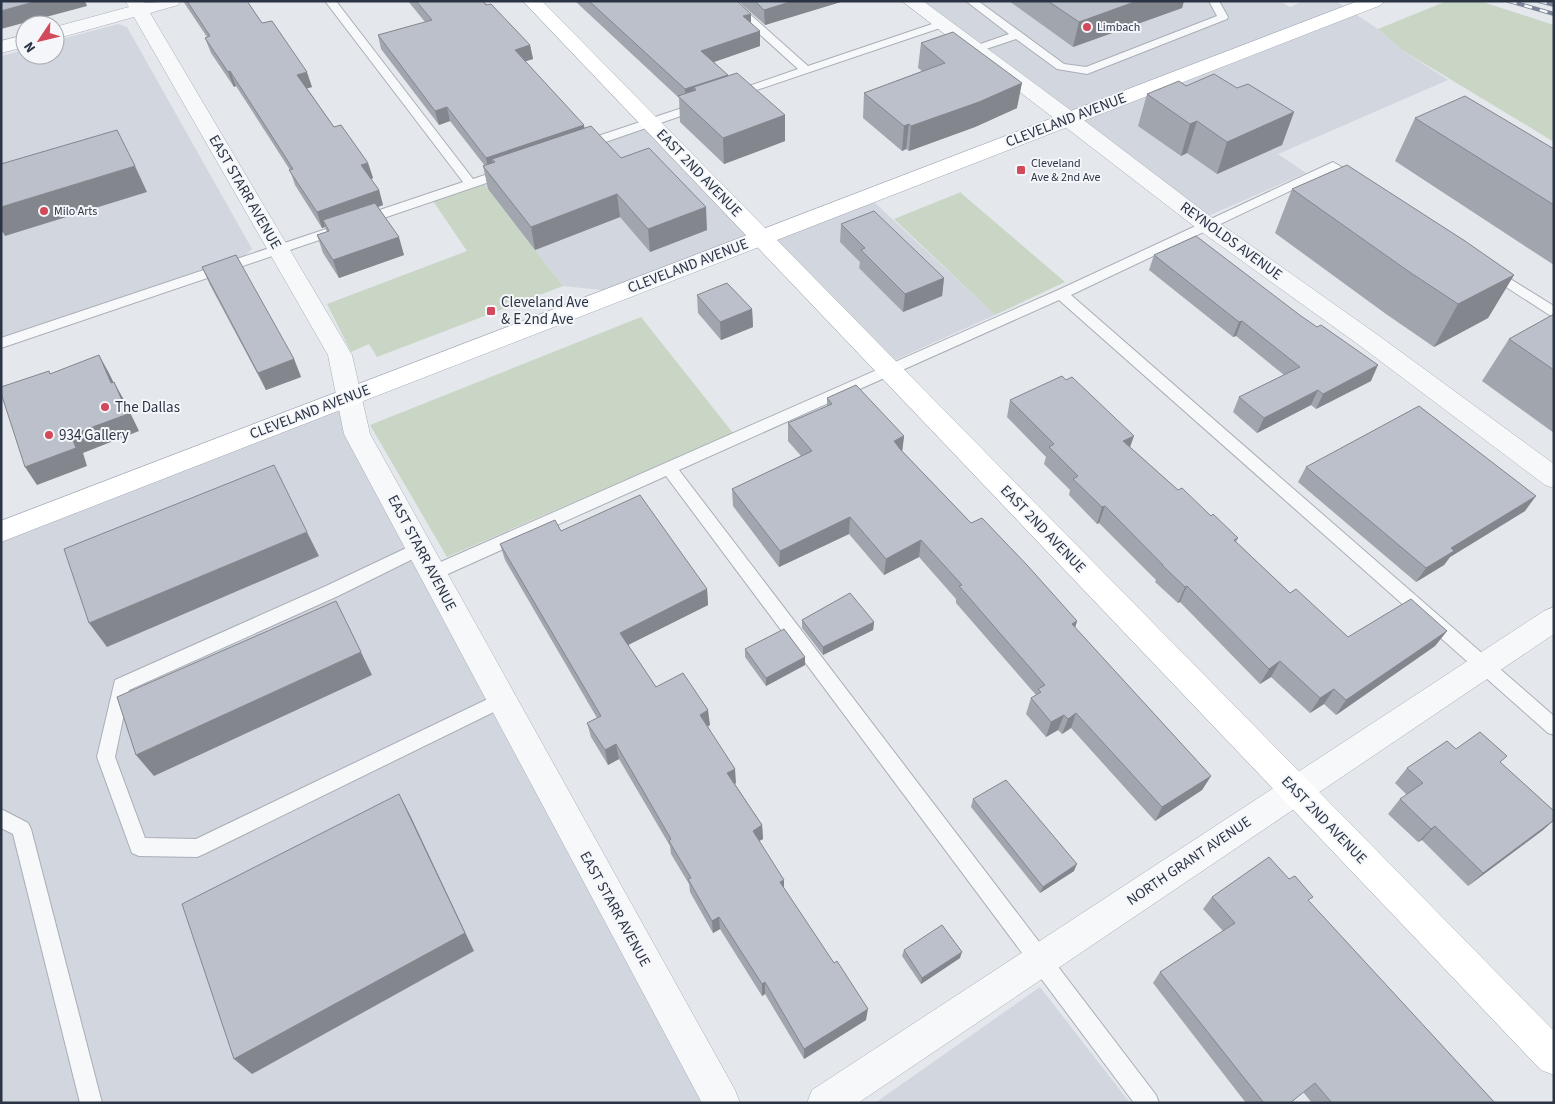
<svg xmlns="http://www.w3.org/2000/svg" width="1555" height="1104" font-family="'Source Sans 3',sans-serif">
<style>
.built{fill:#d2d6de}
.green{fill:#c9d6c5}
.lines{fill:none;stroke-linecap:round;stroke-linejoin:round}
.lane-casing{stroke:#a9aeb7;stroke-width:2}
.street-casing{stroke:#a9aeb7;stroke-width:1}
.secondary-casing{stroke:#a9aeb7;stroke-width:1}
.primary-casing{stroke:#a3abb8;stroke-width:1}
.lane{fill:#f7f8fa;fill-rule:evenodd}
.street{fill:#f7f8fa;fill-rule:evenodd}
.secondary{fill:#fff;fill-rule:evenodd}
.primary{fill:#fff;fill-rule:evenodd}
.rail-casing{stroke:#7d8696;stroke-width:4}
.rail{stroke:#f4f6f9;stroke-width:2.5;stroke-dasharray:8;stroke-linecap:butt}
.wall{fill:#a1a5ae}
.shaded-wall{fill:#83868d}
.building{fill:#bbc0ca;stroke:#83868d}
.poi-dot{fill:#d1495b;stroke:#f4f6f9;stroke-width:2}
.labels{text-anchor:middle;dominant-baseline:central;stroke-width:4;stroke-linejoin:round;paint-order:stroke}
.far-poi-label{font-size:12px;fill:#2b3445;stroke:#f4f6f9;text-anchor:start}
.street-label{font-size:15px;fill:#2b3445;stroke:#f4f6f9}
.poi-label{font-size:15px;fill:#2b3445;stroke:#f4f6f9;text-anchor:start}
</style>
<rect width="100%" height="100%" fill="#e4e7ec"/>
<g class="built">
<polygon points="916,1 1280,1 1290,7 1303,1 1336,1 1378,29 1402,50 1448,80 1278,154 1306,173 1208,216"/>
<polygon points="118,24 127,27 252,249 244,256 1,337 1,56 25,50 25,55 55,55 55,41"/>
<polygon points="647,126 755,239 621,292 563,286 483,183"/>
<polygon points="874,202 995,315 895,360 775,239"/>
<polygon points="339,401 719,1103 1,1103 1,532"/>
<polygon points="1040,987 1130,1103 875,1103"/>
</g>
<g class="green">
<polygon points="1447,1 1480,1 1554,25 1554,142 1402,50 1378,29"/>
<polygon points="483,183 563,286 377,357 369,344 351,352 327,304 467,251 433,201"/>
<polygon points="961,192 961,193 1065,282 995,315 894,219"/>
<polygon points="641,317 733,433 447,557 370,425"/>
</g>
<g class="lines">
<g class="lane-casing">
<g id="lane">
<polygon points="325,1 336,1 473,179 506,168 510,169 512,172 510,175 366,224 356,224 355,221 356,218 463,182"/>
<polygon points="723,1 735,1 808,66 938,22 946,22 947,24 946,26 733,98 727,95 729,93 798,69"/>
<polygon points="966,1 978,1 1064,64 1086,67 1217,16 1209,1 1219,1 1228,17 1227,19 1087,74 1057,69 1016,39 980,51 972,51 970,49 972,47 1009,34"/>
<polygon points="700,102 706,106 704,108 588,148 584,149 578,145 580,142"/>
<polygon points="1333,162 1360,178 1362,181 1360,184 1352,184 1332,171 1071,295 1554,716 1554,735 1548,733 1059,300 679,470 1156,1095 1159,1103 1134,1103 666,476 439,578 433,580 427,578 425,573 427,568 1056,291"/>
<polygon points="338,225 344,229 343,232 1,348 1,338"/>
<polygon points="1491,267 1554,306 1554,318 1486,274 1484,271 1486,268"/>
<polygon points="419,542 425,543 427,548 425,553 338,596 129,690 115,757 145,838 196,839 496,695 502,692 508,695 511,700 508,705 204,854 197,857 139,856 132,853 97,757 115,680 326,586"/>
<polygon points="1,809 28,823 31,829 102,1103 80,1103 13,834 1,828"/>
</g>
</g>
<g class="street-casing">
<g id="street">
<polygon points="125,1 143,1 144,3 181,1 178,5 150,13 352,355 370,434 735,1090 740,1103 702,1103 344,434 328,355 134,17 55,39 55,27 129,7"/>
<polygon points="902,1 923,1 1077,115 1215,220 1375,333 1554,464 1554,488 1545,485 1359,345 1199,230"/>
<polygon points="25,35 25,47 1,53 1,41"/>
<polygon points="1554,607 1554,634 858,1103 807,1103 812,1090 1544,611"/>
</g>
</g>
<g class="secondary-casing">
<polygon id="secondary" points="523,1 542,1 1554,1031 1554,1075 1541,1070"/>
</g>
<g class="primary-casing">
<polygon id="primary" points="1358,1 1384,1 1381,5 1,542 1,521"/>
</g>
<use href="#lane" class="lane"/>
<use href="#street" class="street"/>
<use href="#secondary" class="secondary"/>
<use href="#primary" class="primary"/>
<g class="rail-casing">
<g id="rail">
<polyline points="1509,1 1554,14"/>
<polyline points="1539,1 1554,5"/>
</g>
</g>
<use href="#rail" class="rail"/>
</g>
<g class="wall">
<polygon points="183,1 247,1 262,23 312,87 307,88 334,127 368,163 373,178 371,179 379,190 383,205 378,207 404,255 339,278 323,253 317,235 327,232 325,227 322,228 295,185 290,170 236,86 234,87 211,53 205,38 207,37"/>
<polygon points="408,1 483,1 530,45 533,59 525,61 584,128 707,230 650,252 620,217 535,250 488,189 483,166 485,166 450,121 439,125 381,49 378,35 425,22"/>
<polygon points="575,1 737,1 751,23 760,46 714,62 728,76 785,115 785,141 724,164 680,122 679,98"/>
<polygon points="738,1 844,1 765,25"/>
<polygon points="1009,1 1184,1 1182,8 1073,47"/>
<polygon points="921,43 1017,108 975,127 909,151 906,149 902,151 863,118 864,93 922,71 918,68"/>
<polygon points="1186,86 1237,88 1294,112 1282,145 1217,174 1187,153 1181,156 1138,126 1147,94"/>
<polygon points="1415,118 1554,149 1554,265 1395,161"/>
<polygon points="1292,189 1514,275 1488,318 1434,347 1386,314 1275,233"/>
<polygon points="841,224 944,278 942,296 903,312 859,268 860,262 840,242"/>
<polygon points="1154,255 1371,381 1316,409 1311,405 1257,433 1233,412 1239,397 1284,375 1236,336 1233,337 1149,270"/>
<polygon points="202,267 294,359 301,377 266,390 210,285"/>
<polygon points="697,295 752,309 753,327 721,340 698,313"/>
<polygon points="1554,314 1554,433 1482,381 1509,339"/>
<polygon points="827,398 904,436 902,451 971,523 1077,621 1075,628 1211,776 1202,790 1155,821 1071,728 1062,734 1058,730 1046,737 1026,714 1031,698 1036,695 956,603 956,599 919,557 884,575 849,534 779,567 733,506 732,489 801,456 788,441 788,423 827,406"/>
<polygon points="1010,400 1130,447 1178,490 1238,538 1236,542 1290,593 1348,637 1447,631 1435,646 1336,715 1324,704 1310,713 1271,677 1260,684 1180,602 1178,603 1155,582 1156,580 1099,523 1097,524 1069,495 1070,490 1044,464 1046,457 1007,417"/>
<polygon points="1306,467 1525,511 1450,557 1444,565 1416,582 1298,482"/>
<polygon points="561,531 707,589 708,605 628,645 656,687 710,725 708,726 736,783 735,784 762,825 763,839 759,841 784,888 866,1020 804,1059 765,994 762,996 720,929 713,933 690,892 689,884 671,854 670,846 619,759 608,765 591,737 587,723 597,718 505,560 500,544"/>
<polygon points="802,620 874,622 873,630 823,655 802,628"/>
<polygon points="745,649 805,665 766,686 745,657"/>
<polygon points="1456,749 1501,763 1554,811 1554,820 1543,830 1468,886 1422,840 1418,842 1388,814 1400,799 1407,795 1395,783 1407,768"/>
<polygon points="973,799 1074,871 1040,893 971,807"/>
<polygon points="1212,897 1309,902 1495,1103 1312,1103 1303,1092 1290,1103 1246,1103 1153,983 1160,972 1223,931 1203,909"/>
<polygon points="904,950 960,958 921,984 902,956"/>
</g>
<g class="shaded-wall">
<polygon points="37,1 85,1 87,6 1,29 1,11"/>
<polygon points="793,1 844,1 765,25 764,10"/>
<polygon points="1137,1 1184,1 1182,8 1073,47 1079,22"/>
<polygon points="751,14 751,29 743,16"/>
<polygon points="760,31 760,46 702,66 701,51"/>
<polygon points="530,45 533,59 517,64 515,50"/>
<polygon points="230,71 236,86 234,87 228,72"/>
<polygon points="307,72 312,87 302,90 297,75"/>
<polygon points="728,75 729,90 696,90 694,87 695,102 686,103 685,89"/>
<polygon points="1022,83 1017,108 975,127 909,151 911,126"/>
<polygon points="447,107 450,121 439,125 435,111"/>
<polygon points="1294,112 1282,145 1217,174 1227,142"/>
<polygon points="785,115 785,141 724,164 723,138"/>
<polygon points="1197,121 1187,153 1181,156 1190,124"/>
<polygon points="909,124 906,149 902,151 904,126"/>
<polygon points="584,125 586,139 495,162 492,159 494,170 489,172 486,158"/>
<polygon points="368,163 373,178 366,181 361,165"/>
<polygon points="135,166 147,192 5,236 1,229 1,207"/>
<polygon points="379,190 383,205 326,226 323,220 325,227 322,228 317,212"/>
<polygon points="617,194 620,217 535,250 531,227"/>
<polygon points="706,207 707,230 650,252 648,229"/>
<polygon points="399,237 404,255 339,278 333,260"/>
<polygon points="1514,275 1488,318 1434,347 1458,304"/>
<polygon points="944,278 942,296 903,312 905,294"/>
<polygon points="752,309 753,327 721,340 720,322"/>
<polygon points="1242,321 1236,336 1233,337 1239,322"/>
<polygon points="99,355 109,373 122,400 111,383"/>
<polygon points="294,359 301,377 266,390 258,373"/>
<polygon points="1378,365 1371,381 1316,409 1323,394"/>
<polygon points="114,382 124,400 139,431 83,453 87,466 37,485 25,467 71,435"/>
<polygon points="1318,390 1311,405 1257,433 1264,418"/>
<polygon points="904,436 902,453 894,441"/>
<polygon points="1134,436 1128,453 1123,441"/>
<polygon points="1536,496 1525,511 1450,557 1444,565 1416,582 1426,568 1451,548"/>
<polygon points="1105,506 1099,523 1097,524 1102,507"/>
<polygon points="850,517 849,534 779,567 780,551"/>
<polygon points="307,532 319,556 107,647 89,623"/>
<polygon points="921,540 919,557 884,575 886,559"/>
<polygon points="1187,586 1180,602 1178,603 1185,587"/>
<polygon points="707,589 708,605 622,648 620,633"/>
<polygon points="1077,621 1072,637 1072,624"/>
<polygon points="874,622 873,630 823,655 823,647"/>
<polygon points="1447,631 1435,646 1336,715 1346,700"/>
<polygon points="361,652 372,675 154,776 136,755"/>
<polygon points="805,657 805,665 766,686 766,678"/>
<polygon points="1280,661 1271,677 1260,684 1269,669"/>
<polygon points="1334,689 1324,704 1310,713 1320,698"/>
<polygon points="708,710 710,725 702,729 700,715"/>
<polygon points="1076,713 1071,728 1062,734 1068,719"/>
<polygon points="1064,715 1058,730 1046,737 1051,722"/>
<polygon points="616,744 619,759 608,765 605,750"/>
<polygon points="735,769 736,783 728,787 727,773"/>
<polygon points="1211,776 1202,790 1155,821 1162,807"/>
<polygon points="399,794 410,815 474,951 252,1074 234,1059"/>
<polygon points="1554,820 1543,830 1468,886 1483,873"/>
<polygon points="762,825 763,839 753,844 753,831"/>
<polygon points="1435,826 1422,840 1418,842 1431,829"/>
<polygon points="1077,864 1074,871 1040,893 1043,887"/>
<polygon points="784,880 784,893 780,882"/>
<polygon points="719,917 720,929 713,933 712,921"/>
<polygon points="962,952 960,958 921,984 922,978"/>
<polygon points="765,982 765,994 762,996 762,984"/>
<polygon points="868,1009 866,1020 804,1059 804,1049"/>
</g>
<g class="building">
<polygon points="1,1 37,1 1,11"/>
<polygon points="187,1 247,1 262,23 272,21 307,72 297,75 334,127 341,125 368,163 361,165 379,190 317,212 289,170 293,169 230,71 228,72 205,38 210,36"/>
<polygon points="416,1 483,1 486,5 491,4 530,45 515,50 584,125 486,158 447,107 435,111 378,35 432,20"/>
<polygon points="589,1 737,1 751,14 743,16 760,31 701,51 728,75 685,89"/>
<polygon points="755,1 793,1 764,10"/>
<polygon points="1048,1 1137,1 1079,22"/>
<polygon points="953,32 1022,83 979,102 911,126 909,124 904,126 864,93 945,63 921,43"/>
<polygon points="737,73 785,115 723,138 678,96 696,90 694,87"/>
<polygon points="1214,74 1237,88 1248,84 1294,112 1227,142 1197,121 1190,124 1147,94 1179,81 1186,86"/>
<polygon points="1465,96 1554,149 1554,205 1415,118"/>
<polygon points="591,126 621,158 649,148 706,207 648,229 617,194 531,227 483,166 495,162 492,159"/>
<polygon points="117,130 135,166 1,207 1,164"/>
<polygon points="1347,165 1465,241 1514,275 1458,304 1408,271 1292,189"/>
<polygon points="375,203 399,237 333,260 317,235 329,231 323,220"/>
<polygon points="874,211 944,278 905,294 861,250 865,248 841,224"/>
<polygon points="1196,236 1301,316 1317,327 1321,325 1378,365 1323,394 1318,390 1264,418 1239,397 1300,367 1242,321 1239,322 1154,255"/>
<polygon points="236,255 294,359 258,373 202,267"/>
<polygon points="727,283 752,309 720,322 697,295"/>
<polygon points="1554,314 1554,370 1509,339"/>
<polygon points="99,355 111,383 114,382 128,414 71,435 76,448 25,467 1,393 1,387 49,371 50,374"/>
<polygon points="1062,376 1066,380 1072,377 1134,436 1123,441 1178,490 1182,488 1211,516 1213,514 1238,538 1234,540 1290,593 1296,589 1348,637 1411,599 1447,631 1346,700 1334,689 1320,698 1280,661 1269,669 1187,586 1185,587 1162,565 1163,565 1105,506 1102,507 1073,479 1078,476 1049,447 1054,444 1010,400"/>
<polygon points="856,385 904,436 894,441 900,449 971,523 982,518 1027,565 1077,621 1072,624 1211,776 1162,807 1076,713 1068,719 1064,715 1051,722 1031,698 1041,692 1038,689 1045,685 959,586 962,585 921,540 886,559 850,517 780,551 732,489 812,451 788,423 832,404 827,398"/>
<polygon points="1419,406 1536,496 1451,548 1454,551 1426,568 1306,467"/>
<polygon points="274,465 307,532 89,623 64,549"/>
<polygon points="640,495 707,589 620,633 656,687 683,673 708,710 700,715 735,769 727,773 762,825 753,831 784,880 780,882 834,963 837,961 868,1009 804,1049 765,982 762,984 719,917 712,921 688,879 691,878 669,841 671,839 616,744 605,750 587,723 601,716 500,544 555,520 561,531"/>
<polygon points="850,593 874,622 823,647 802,620"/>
<polygon points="336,601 361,652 136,755 117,697"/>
<polygon points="784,629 805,657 766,678 745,649"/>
<polygon points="1480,732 1507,756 1500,762 1554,811 1554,820 1483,873 1435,826 1431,829 1400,799 1423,783 1407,768 1447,741 1456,749"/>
<polygon points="1006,780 1077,864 1043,887 973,799"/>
<polygon points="399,794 465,933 234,1059 182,904"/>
<polygon points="1269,857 1289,879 1295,876 1313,897 1308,900 1495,1103 1332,1103 1315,1083 1290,1103 1264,1103 1160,972 1235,923 1212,897"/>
<polygon points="942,925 962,952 922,978 904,950"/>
</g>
<g class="poi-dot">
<circle cx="1087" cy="27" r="5"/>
<rect x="1016" y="165" width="10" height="10" rx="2.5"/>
<circle cx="44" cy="211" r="5"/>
<rect x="486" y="306" width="10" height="10" rx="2.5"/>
<circle cx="105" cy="407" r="5"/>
<circle cx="49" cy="435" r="5"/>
</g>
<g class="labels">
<g class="far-poi-label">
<text x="1097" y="27">Limbach</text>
<text x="1031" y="163">Cleveland<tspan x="1031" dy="14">Ave &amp; 2nd Ave</tspan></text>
<text x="54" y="211">Milo Arts</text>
</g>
<g class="street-label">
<text transform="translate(1066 120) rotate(-21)">CLEVELAND AVENUE</text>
<text transform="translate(699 173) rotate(46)">EAST 2ND AVENUE</text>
<text transform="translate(245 192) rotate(60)">EAST STARR AVENUE</text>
<text transform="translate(1231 241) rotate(36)">REYNOLDS AVENUE</text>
<text transform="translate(688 266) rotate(-21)">CLEVELAND AVENUE</text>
<text transform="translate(310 412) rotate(-21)">CLEVELAND AVENUE</text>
<text transform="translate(1043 529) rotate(46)">EAST 2ND AVENUE</text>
<text transform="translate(422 553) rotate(62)">EAST STARR AVENUE</text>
<text transform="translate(1324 820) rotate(46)">EAST 2ND AVENUE</text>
<text transform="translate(1189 861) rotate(-34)">NORTH GRANT AVENUE</text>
<text transform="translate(615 909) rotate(61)">EAST STARR AVENUE</text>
</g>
<g class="poi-label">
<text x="501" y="302">Cleveland Ave<tspan x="501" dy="17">&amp; E 2nd Ave</tspan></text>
<text x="115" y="407">The Dallas</text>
<text x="59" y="435">934 Gallery</text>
</g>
</g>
<rect width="1555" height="1104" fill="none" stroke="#2b3445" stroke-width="5"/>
<g transform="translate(40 40) rotate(235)"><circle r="24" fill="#f4f6f9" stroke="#a4a8b1"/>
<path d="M0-4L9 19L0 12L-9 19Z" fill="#d1495b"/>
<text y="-8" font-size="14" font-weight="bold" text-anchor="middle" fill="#2b3445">N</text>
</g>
</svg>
